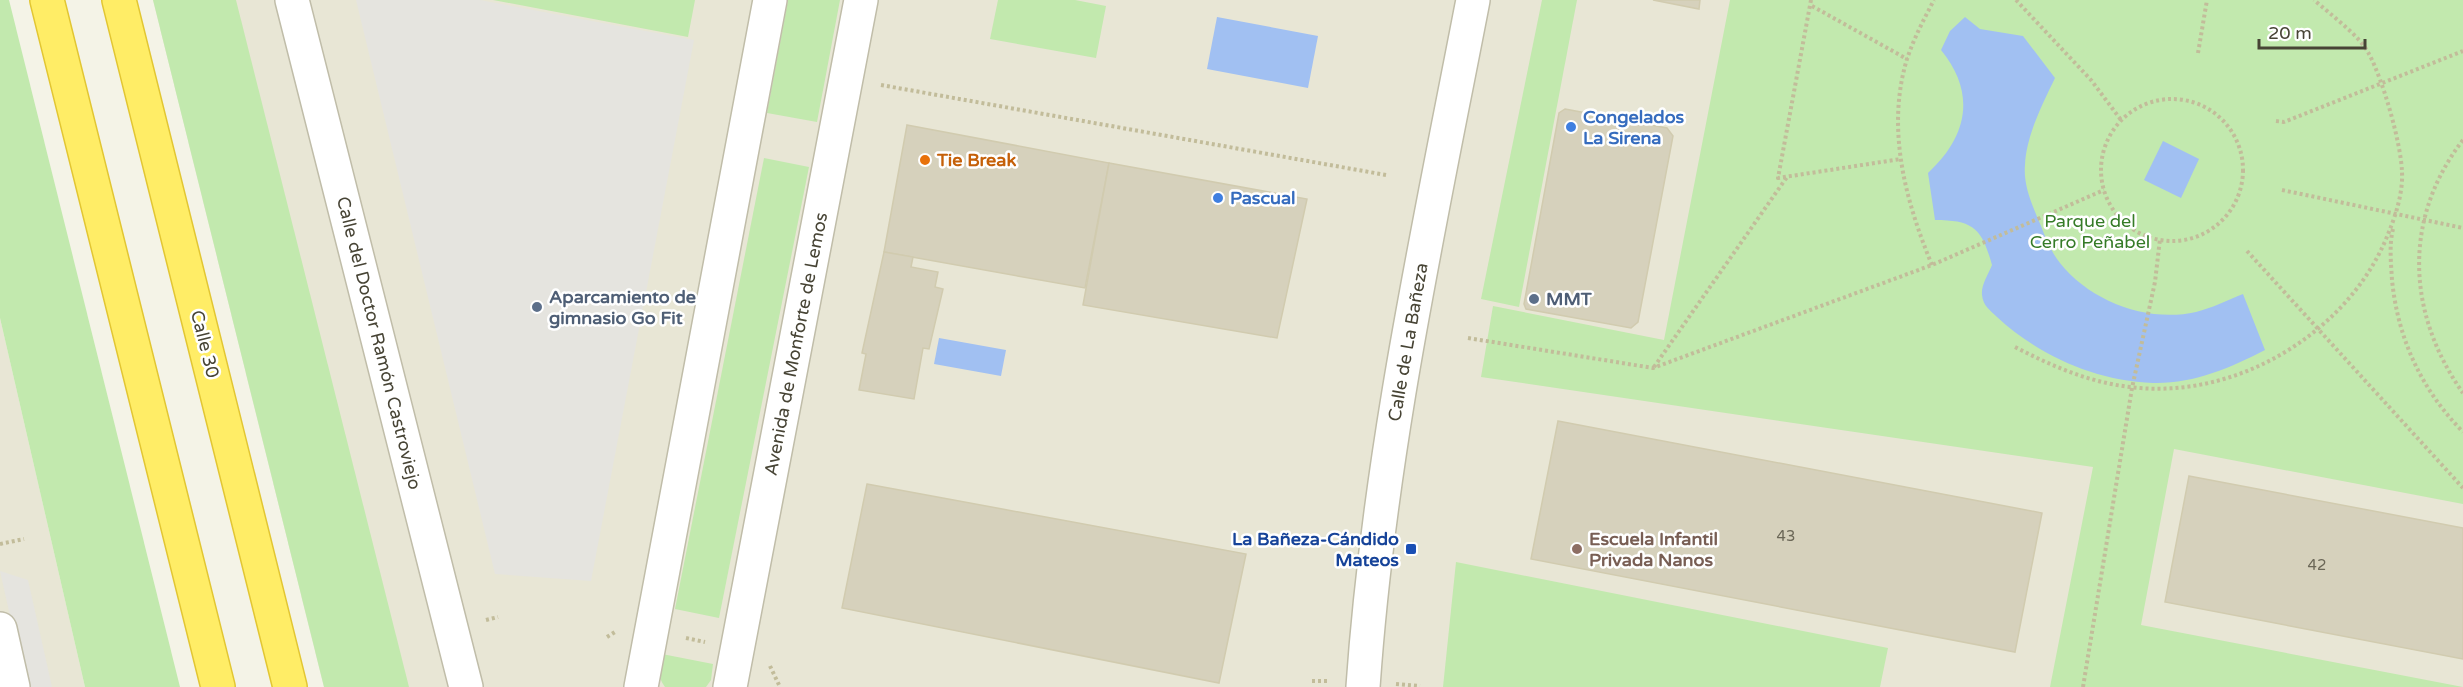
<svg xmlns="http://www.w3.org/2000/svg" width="2463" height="687" font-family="'Varela Round',sans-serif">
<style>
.residential{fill:#e8e6d5}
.green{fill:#c2e9ae}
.parking{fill:#e5e4df}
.water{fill:#a1c0f2}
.building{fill:#d6d1bc;stroke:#d1cbaf;stroke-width:1.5}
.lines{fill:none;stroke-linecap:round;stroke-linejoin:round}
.minor-casing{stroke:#c0bda9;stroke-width:36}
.highway-casing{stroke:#e2c633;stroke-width:36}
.path{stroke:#c2bc9a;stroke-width:4;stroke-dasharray:3 3;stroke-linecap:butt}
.minor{stroke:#fff;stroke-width:33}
.highway{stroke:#ffed66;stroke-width:33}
.shop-dot{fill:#3f7fe0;stroke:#fff;stroke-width:2}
.food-dot{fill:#e8710a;stroke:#fff;stroke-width:2}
.service-dot{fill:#5c6f8a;stroke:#fff;stroke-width:2}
.transit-dot{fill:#1a4fb4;stroke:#fff;stroke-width:2}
.education-dot{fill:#8d6e63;stroke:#fff;stroke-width:2}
.labels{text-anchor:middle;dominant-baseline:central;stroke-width:5;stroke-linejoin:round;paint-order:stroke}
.number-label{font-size:15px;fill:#6b6757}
.shop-label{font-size:18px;font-weight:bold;fill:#366cbe;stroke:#fff;text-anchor:start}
.food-label{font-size:18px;font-weight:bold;fill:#c56008;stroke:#fff;text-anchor:start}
.park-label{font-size:18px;fill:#357b27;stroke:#fff}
.service-label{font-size:18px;font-weight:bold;fill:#4e5e75;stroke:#fff;text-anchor:start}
.street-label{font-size:18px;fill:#474435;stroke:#fff}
.transit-label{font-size:18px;font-weight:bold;fill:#164399;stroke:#fff;text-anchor:end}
.education-label{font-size:18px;font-weight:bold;fill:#785e54;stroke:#fff;text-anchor:start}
</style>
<rect width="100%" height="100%" fill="#f4f3e7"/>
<g class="residential">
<polygon points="153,0 2463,0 2463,687 324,687"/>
<polygon points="0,318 85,687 0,687"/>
</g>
<g class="green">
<polygon points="0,0 9,0 180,687 85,687 0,318"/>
<polygon points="153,0 236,0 409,687 324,687"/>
<polygon points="493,0 695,0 688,37"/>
<polygon points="788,0 840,0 817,122 767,113"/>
<polygon points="998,0 1075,0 1106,6 1096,58 990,39"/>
<polygon points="1542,0 1577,0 1519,307 1481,299"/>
<polygon points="1730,0 2463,0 2463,504 2174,449 2141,625 2463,687 2050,687 2093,467 1481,377 1493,306 1664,340"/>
<polygon points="764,158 809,167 719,618 675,609"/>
<polygon points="1456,562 1888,648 1880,687 1443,687"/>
<path d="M662 654 713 664 711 680 706 687H665C657 676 657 667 662 654Z"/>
</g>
<g class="parking">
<polygon points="356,0 480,0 694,40 591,581 495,574"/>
<polygon points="0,571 28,580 52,687 26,687"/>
</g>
<g class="water">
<polygon points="1217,17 1318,36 1308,88 1207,69"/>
<path d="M1965 17 1980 29 2023 36 2055 78C2043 103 2026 136 2025 165 2023 186 2033 207 2041 226 2046 239 2051 252 2060 263 2090 301 2147 323 2196 312 2212 308 2228 300 2243 294L2265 350C2230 368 2193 384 2153 383 2095 381 2038 355 1997 317 1990 310 1983 306 1982 295 1981 285 1988 275 1992 265 1982 229 1974 220 1935 220L1928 173C1967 137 1977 94 1941 50L1950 31Z"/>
<polygon points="2163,141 2199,159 2181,198 2144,180"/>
<polygon points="939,338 1006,350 1001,376 934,364"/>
</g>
<g class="building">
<polygon points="1653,0 1700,0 1699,9"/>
<polygon points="1565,109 1667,128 1673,136 1638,322 1631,328 1526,309 1524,304 1559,113"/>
<polygon points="907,125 1109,163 1085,288 884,252"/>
<polygon points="1109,163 1307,199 1277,338 1083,305"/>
<polygon points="884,252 913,257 911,267 938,272 935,287 943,289 929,349 923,348 914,399 859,390 866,354 862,353"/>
<polygon points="1558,421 2042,513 2015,652 1531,559"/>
<polygon points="2189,476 2463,528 2463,659 2165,602"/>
<polygon points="867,484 1246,554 1219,683 842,608"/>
</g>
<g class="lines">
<g class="minor-casing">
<g id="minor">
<polyline points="292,0 466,687"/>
<polyline points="0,629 13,687"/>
<polyline points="641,687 770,0"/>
<polyline points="730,687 861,0"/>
<path d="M1363 687C1379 455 1429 228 1473 0"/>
</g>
</g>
<g class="highway-casing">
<g id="highway">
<polyline points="47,0 218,687"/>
<polyline points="119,0 290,687"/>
</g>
</g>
<g class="path">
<polyline points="1811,0 1778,178 1901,159"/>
<polyline points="2016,0 2091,80 2121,120"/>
<polyline points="1812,6 1907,59"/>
<polyline points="2198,53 2207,0"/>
<polyline points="881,85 1386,175"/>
<circle cx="2172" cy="170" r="71"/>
<polyline points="2276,121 2284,122 2463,51"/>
<path d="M2463 140C2402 219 2407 314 2463 393"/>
<polyline points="2282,190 2463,228"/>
<path d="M2393 229C2389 245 2391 263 2392 280 2398 339 2421 389 2463 432"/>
<polyline points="2247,251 2463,488"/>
<path d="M1932 265C1905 200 1886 128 1907 59 1914 38 1924 19 1934 0"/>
<polyline points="1468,338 1653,368 1932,265 2104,190"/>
<path d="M2015 347C2052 366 2088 382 2130 387 2238 401 2353 330 2390 229 2397 212 2403 190 2402 172 2401 143 2383 80 2369 54 2360 36 2330 14 2314 0"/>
<polyline points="1654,367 1787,177"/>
<polyline points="0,544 24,539"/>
<polyline points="486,620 498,617"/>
<polyline points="607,637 615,632"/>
<polyline points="686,638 705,642"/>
<polyline points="770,666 780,687"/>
<polyline points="1312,681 1329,681"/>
<polyline points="1396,684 1420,686"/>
<polyline points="2083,687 2132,388 2155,282 2160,239"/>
</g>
<use href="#minor" class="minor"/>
<use href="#highway" class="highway"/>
</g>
<g class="shop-dot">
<circle cx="1571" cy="127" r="6"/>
<circle cx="1218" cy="198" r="6"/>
</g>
<circle class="food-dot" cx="925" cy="160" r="6"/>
<g class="service-dot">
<circle cx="1534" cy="299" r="6"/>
<circle cx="537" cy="307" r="6"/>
</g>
<rect class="transit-dot" x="1405" y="543" width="12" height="12" rx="3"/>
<circle class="education-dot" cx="1577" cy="549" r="6"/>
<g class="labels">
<g class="number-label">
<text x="1786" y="536">43</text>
<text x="2317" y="565">42</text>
</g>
<g class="shop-label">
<text x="1583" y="117">Congelados<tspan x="1583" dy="21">La Sirena</tspan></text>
<text x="1230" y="198">Pascual</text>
</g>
<g class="food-label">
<text x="937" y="160">Tie Break</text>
</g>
<g class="park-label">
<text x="2090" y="221">Parque del<tspan x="2090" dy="21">Cerro Peñabel</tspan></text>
</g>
<g class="service-label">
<text x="549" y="297">Aparcamiento de<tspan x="549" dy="21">gimnasio Go Fit</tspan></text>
<text x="1546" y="299">MMT</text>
</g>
<g class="street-label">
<text transform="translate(1408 342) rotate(-80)">Calle de La Bañeza</text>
<text transform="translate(379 343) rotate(76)">Calle del Doctor Ramón Castroviejo</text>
<text transform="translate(205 344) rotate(76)">Calle 30</text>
<text transform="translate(796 344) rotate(-79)">Avenida de Monforte de Lemos</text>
</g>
<g class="transit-label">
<text x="1399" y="539">La Bañeza-Cándido<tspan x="1399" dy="21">Mateos</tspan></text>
</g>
<g class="education-label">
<text x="1589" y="539">Escuela Infantil<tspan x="1589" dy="21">Privada Nanos</tspan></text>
</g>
</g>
<path d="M2259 39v9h106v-9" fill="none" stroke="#474435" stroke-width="3"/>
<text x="2268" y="39" font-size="18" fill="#474435" stroke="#ffffff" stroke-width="4.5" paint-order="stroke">20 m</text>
</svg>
